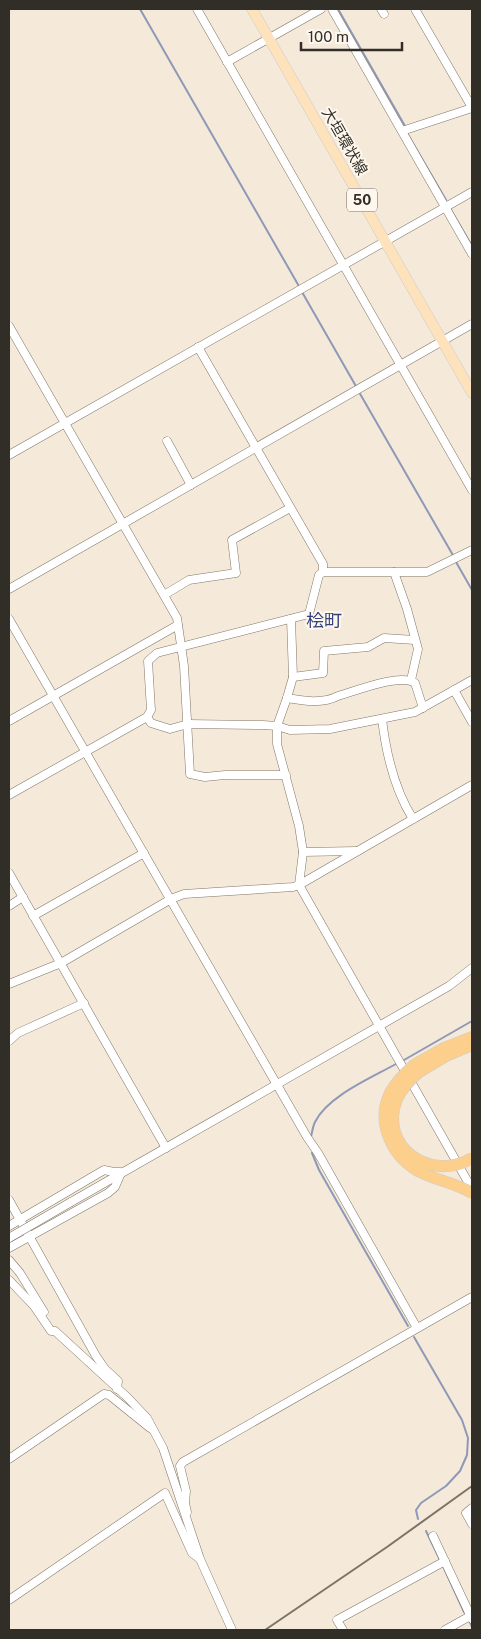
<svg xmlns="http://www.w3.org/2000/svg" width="481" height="1639" font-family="'Public Sans','Noto Sans JP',sans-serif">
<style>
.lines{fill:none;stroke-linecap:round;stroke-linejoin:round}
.stream{stroke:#8e99b7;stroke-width:2}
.minor-casing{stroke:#807668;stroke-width:9}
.major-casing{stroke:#cecdcb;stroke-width:11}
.highway-casing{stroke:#cecdcb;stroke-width:12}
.minor{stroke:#fff;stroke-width:8}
.major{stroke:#fde2bb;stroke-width:10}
.highway{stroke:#fccf8d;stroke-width:11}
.rail{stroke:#7b746a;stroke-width:2}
.minor-bridge-casing{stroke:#807668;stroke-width:9;stroke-linecap:butt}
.highway-bridge-casing{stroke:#cecdcb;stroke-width:12;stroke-linecap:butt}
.minor-bridge{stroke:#fff;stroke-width:8}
.highway-bridge{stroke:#fccf8d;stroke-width:11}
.labels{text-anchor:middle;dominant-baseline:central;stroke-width:4;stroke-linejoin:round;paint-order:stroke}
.shield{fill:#fef7ee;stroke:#6e6a63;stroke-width:1}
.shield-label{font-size:14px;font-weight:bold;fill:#312d27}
.street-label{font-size:15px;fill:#312d27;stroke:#fef7ee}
.quarter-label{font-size:18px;fill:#34437d;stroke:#fef7ee}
</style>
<rect width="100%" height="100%" fill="#f5e9da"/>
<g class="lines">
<g class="stream">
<polyline points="140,9 300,288"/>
<polyline points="338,9 405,126"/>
<polyline points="407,133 446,200"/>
<polyline points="451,210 472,246"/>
<polyline points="302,292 357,388"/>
<polyline points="359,392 454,557"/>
<polyline points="456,562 472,590"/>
<polyline points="404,1060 472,1021"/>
<path d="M311 1137C312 1132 313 1126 315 1122 328 1096 371 1078 396 1064"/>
<polyline points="312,1153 319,1170 408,1326"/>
<polyline points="414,1337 462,1420 468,1438 467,1455 460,1471 446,1486 421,1503 416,1510 418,1519"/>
<polyline points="426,1531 441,1562"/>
<polyline points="443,1566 464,1612"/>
<polyline points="469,1620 472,1627"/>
</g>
<g class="minor-casing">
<g id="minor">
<polyline points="197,9 472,490"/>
<polyline points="332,9 472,254"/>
<polyline points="381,9 384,14"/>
<polyline points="415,9 470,104 471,108"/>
<polyline points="227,62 321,9"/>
<polyline points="402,131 472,108"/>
<polyline points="9,326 177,618 184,666 190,774 205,777 225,775 286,775"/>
<polyline points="198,347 323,564 323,572"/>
<polyline points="167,441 191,485"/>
<polyline points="9,455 472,192"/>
<polyline points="394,572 407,609 418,649 411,680"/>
<polyline points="9,589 472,324"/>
<polyline points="164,595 189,580 236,573 232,540 290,508"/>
<polyline points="9,619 307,1137 318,1153 417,1328"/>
<polyline points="291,619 293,677 287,698 277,726 277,744 299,826 303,852 299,885 472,1189"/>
<polyline points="293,677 323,673 324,651 368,647 384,638 415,640"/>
<polyline points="454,690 472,722"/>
<path d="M287 698C304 701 323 704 338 696 356 691 399 673 415 683L423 708"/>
<polyline points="147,717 151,723 170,729 188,724 263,725 277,726 290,730 330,729 415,712 472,680"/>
<path d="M382 719C386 753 394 789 413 819"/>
<polyline points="9,721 178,625"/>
<polyline points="9,795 147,717 151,710 148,661 157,653 309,614 319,575 323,572 427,572 472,550"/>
<polyline points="303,852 357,851"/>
<polyline points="9,873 166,1148"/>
<polyline points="9,906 23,897"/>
<polyline points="33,916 144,853"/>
<polyline points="9,984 61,963 171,899 184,894 293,887 299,885 472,785"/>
<polyline points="9,1041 18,1033 84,1003"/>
<polyline points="9,1200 96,1356 105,1369 118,1381 117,1389"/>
<polyline points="71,1202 449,986 472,968"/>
<polyline points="9,1226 104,1170 114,1172 120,1172"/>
<polyline points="9,1248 108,1193 115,1187 121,1173"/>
<polyline points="9,1260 20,1273 44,1312"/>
<polyline points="9,1280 34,1306 51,1331 55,1331 128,1398 147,1418 163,1448 200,1559 232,1630"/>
<polyline points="9,1459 104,1394 109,1395 150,1428"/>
<polyline points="472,1508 466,1513 472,1524"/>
<polyline points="187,1512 185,1503 186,1491 180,1466 183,1462 472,1297"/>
<polyline points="433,1536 472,1619"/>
<polyline points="9,1600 165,1493 192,1553 200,1559"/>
<polyline points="343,1630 337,1620 445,1561"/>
<polyline points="445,1630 472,1615"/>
</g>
</g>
<g class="major-casing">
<polyline id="major" points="252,9 472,393"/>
</g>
<g class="highway-casing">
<g id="highway">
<polyline points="414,1065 444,1048 472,1037"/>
<polyline points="419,1072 446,1056 472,1045"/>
</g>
</g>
<use href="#minor" class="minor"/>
<use href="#major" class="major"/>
<use href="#highway" class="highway"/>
<polyline class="rail" points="265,1630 387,1547 472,1486"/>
<g class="minor-bridge-casing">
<polyline id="minor-bridge" points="9,1238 71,1202"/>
</g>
<g class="highway-bridge-casing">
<g id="highway-bridge">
<path d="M414 1065C405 1073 397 1081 391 1091 375 1121 391 1155 418 1171 435 1180 456 1183 472 1193"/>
<path d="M419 1072C410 1080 402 1088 397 1099 378 1147 431 1183 472 1158"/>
</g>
</g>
<use href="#minor-bridge" class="minor-bridge"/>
<use href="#highway-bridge" class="highway-bridge"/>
</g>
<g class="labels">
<rect class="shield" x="347" y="188.5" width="30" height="23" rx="4"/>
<g class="shield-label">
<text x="362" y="200">50</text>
</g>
<g class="street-label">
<text transform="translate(345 141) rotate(60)">大垣環状線</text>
</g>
<g class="quarter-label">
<text x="324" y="620">桧町</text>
</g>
</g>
<rect width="481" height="1639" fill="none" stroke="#312d27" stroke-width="20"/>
<path d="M301 42v8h101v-8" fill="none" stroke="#312d27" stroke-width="2.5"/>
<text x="308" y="42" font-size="15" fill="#312d27" stroke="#fef7ee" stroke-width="4" paint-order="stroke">100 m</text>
</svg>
